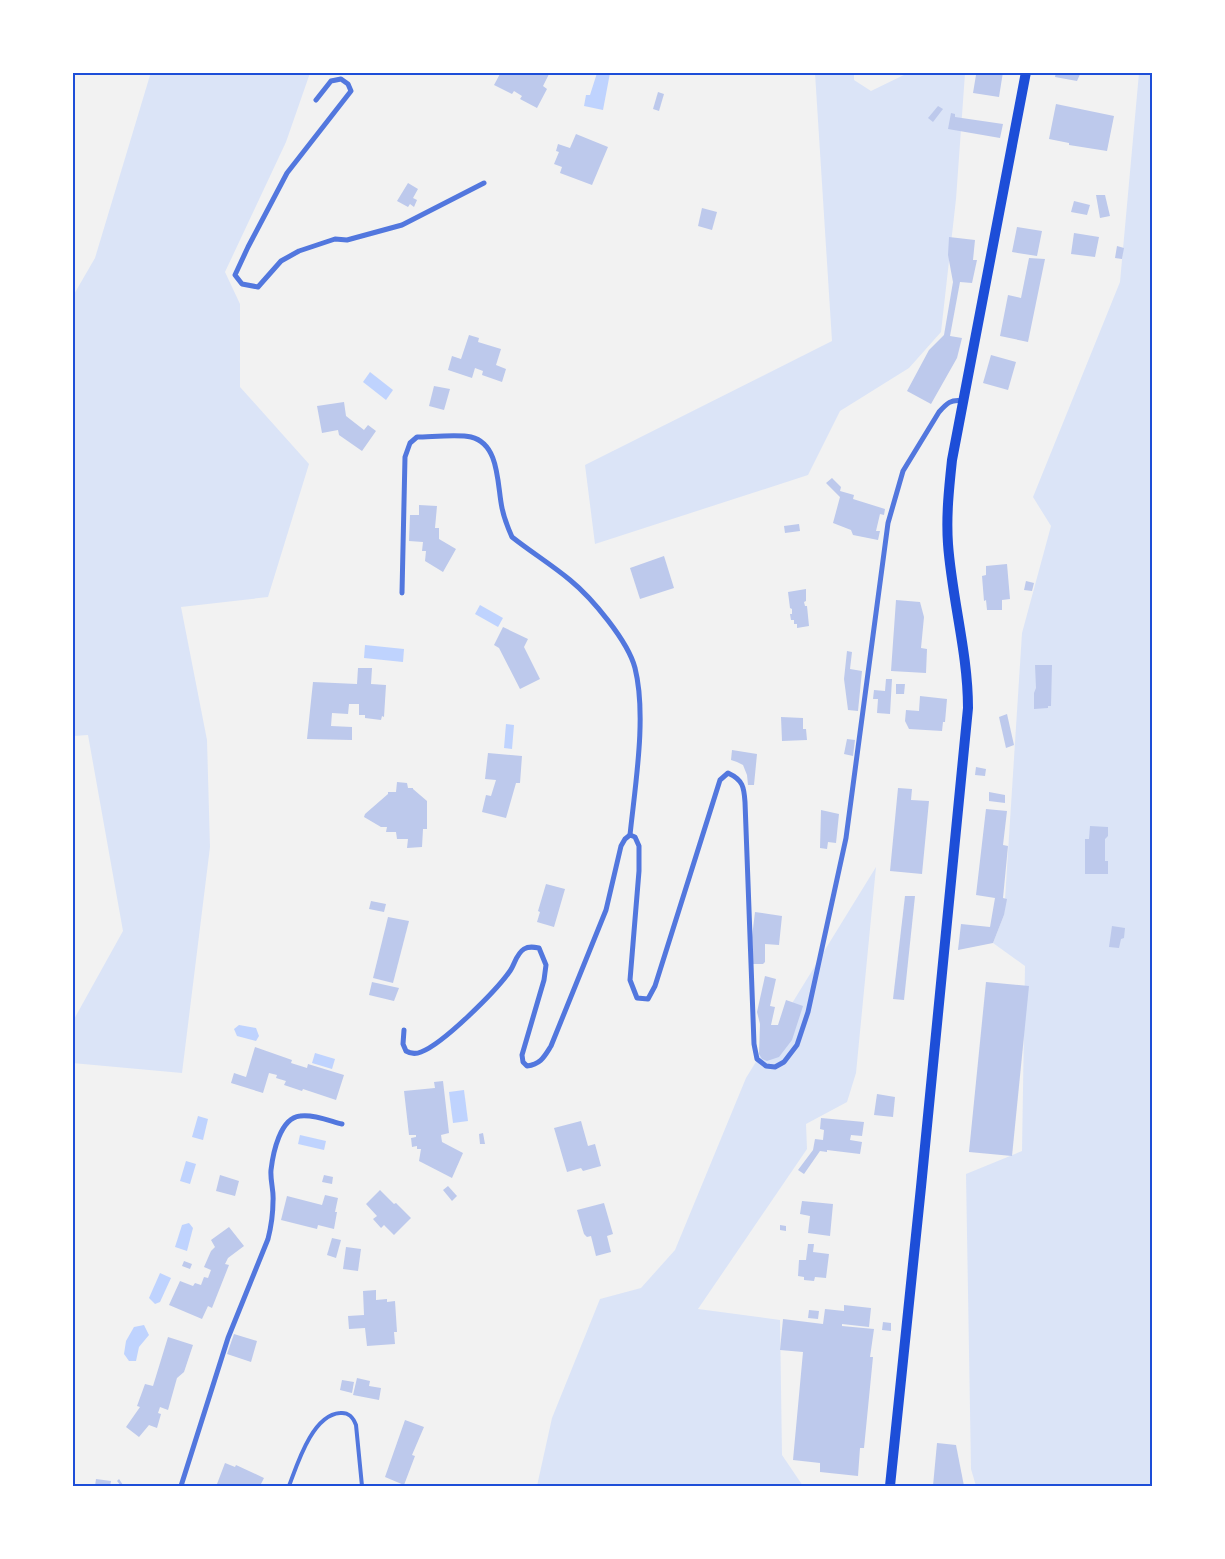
<svg xmlns="http://www.w3.org/2000/svg" width="1225" height="1559" font-family="'Noto Sans',sans-serif">
<style>
.green{fill:#dbe4f7}
.water{fill:#bfd3fe}
.building{fill:#bdc9ec}
.lines{fill:none;stroke-linecap:round;stroke-linejoin:round}
.service{stroke:#5277de;stroke-width:4}
.minor{stroke:#5277de;stroke-width:5}
.secondary{stroke:#1d4ed8;stroke-width:10}
.neatline{fill:none;stroke:#1d4ed8;stroke-width:2}
</style>
<rect width="100%" height="100%" fill="#f2f2f2"/>
<g class="green">
<polygon points="151,72 310,73 286,142 225,272 240,304 240,387 309,464 268,597 181,607 207,740 210,847 182,1073 72,1063 73,1021 123,931 88,735 73,736 73,296 95,258"/>
<polygon points="815,73 854,73 854,80 871,91 908,73 965,73 956,199 941,332 909,368 840,411 808,475 595,544 585,465 832,341"/>
<polygon points="1139,73 1152,73 1152,832 1150,849 1152,851 1152,1486 976,1486 971,1469 966,1174 1022,1151 1025,966 993,943 1004,915 1022,633 1051,526 1033,497 1120,282"/>
<polygon points="876,867 856,1073 847,1102 806,1124 807,1149 698,1309 780,1320 782,1455 803,1486 537,1486 552,1418 600,1299 641,1288 675,1250 746,1078"/>
</g>
<g class="water">
<polygon points="597,73 610,73 603,110 584,106 586,95 590,95"/>
<polygon points="370,372 393,390 386,400 363,382"/>
<polygon points="480,605 503,618 498,627 475,614"/>
<polygon points="365,645 404,649 403,662 364,658"/>
<polygon points="506,724 514,725 512,749 504,748"/>
<polygon points="239,1025 256,1028 259,1036 256,1041 237,1036 234,1029"/>
<polygon points="315,1053 335,1059 332,1069 312,1063"/>
<polygon points="464,1090 468,1121 453,1123 449,1092"/>
<polygon points="198,1116 208,1119 203,1140 192,1137"/>
<polygon points="300,1135 326,1141 324,1150 298,1144"/>
<polygon points="186,1161 196,1164 190,1184 180,1181"/>
<polygon points="189,1223 193,1228 187,1251 175,1247 182,1225"/>
<polygon points="160,1273 171,1278 160,1302 155,1304 149,1298"/>
<polygon points="144,1325 149,1335 139,1347 136,1361 129,1361 124,1354 126,1341 134,1327"/>
</g>
<g class="building">
<polygon points="501,72 550,72 543,86 547,89 537,108 520,99 522,96 514,91 512,94 494,85"/>
<polygon points="979,72 1003,72 999,97 973,93 976,75"/>
<polygon points="1056,72 1081,72 1077,81 1055,77"/>
<polygon points="658,92 664,94 659,111 653,109"/>
<polygon points="1056,104 1114,116 1107,151 1069,145 1069,143 1049,139"/>
<polygon points="938,106 943,109 933,122 928,118"/>
<polygon points="951,113 955,114 955,117 1003,124 1000,138 948,129"/>
<polygon points="576,134 608,147 592,185 560,173 562,167 554,164 559,152 556,151 558,144 570,148"/>
<polygon points="408,183 418,189 413,198 417,200 414,207 410,204 408,207 397,201"/>
<polygon points="1096,195 1105,195 1110,216 1100,218"/>
<polygon points="1074,201 1090,205 1087,215 1071,212"/>
<polygon points="702,208 717,212 712,230 698,226"/>
<polygon points="1017,227 1042,231 1037,256 1012,252"/>
<polygon points="1074,233 1099,237 1095,257 1071,254"/>
<polygon points="949,237 975,240 973,260 977,260 972,283 960,282 950,336 962,338 957,358 931,404 907,391 929,350 944,335 953,282 948,255"/>
<polygon points="1117,246 1124,248 1122,259 1115,258"/>
<polygon points="1029,258 1045,259 1028,342 1000,336 1008,295 1021,298"/>
<polygon points="469,335 479,338 478,342 501,349 496,365 506,369 502,382 482,375 483,371 475,368 472,378 448,370 452,356 461,359"/>
<polygon points="991,355 1016,362 1008,390 983,383"/>
<polygon points="434,386 450,389 444,410 429,406"/>
<polygon points="344,402 346,416 364,430 368,425 376,431 362,451 339,435 338,430 322,433 317,406"/>
<polygon points="832,478 841,487 840,491 854,495 853,499 885,509 884,515 880,514 876,531 880,531 878,540 853,535 851,530 833,523 840,497 826,483"/>
<polygon points="419,505 437,506 435,528 439,528 439,539 456,549 443,572 425,561 426,551 422,551 423,542 409,541 410,515 419,515"/>
<polygon points="799,524 800,531 785,533 784,526"/>
<polygon points="664,556 674,588 640,599 630,568"/>
<polygon points="1007,564 1010,599 1002,600 1002,610 987,610 986,600 984,601 982,576 986,575 986,566"/>
<polygon points="1026,581 1034,583 1032,591 1024,590"/>
<polygon points="806,589 806,601 804,602 805,606 807,606 809,626 797,628 797,624 794,624 794,620 791,620 790,614 792,614 792,609 790,608 788,592"/>
<polygon points="896,600 920,602 924,617 921,648 927,649 926,673 891,671"/>
<polygon points="503,627 528,639 524,647 540,679 520,689 499,648 494,645"/>
<polygon points="847,651 852,652 850,669 862,671 858,711 848,710 844,679"/>
<polygon points="1035,665 1052,665 1051,706 1048,706 1048,708 1034,709 1034,693 1036,688"/>
<polygon points="358,668 372,668 371,684 386,685 384,717 382,716 381,720 365,718 365,715 359,715 359,704 349,704 348,714 332,713 331,726 352,727 352,740 307,739 313,682 357,684"/>
<polygon points="886,679 892,679 890,714 877,713 878,699 873,699 874,690 885,691"/>
<polygon points="896,684 905,684 904,694 896,694"/>
<polygon points="920,696 947,699 945,722 943,722 942,731 909,729 905,721 906,710 919,711"/>
<polygon points="1007,714 1014,745 1006,748 999,717"/>
<polygon points="781,717 803,718 803,729 806,729 807,740 782,741"/>
<polygon points="847,739 855,740 853,756 844,754"/>
<polygon points="732,750 757,754 754,785 748,785 747,775 743,765 737,762 731,760"/>
<polygon points="488,753 522,756 520,783 516,783 506,818 482,812 486,795 491,796 496,780 485,779"/>
<polygon points="976,767 986,769 985,776 975,775"/>
<polygon points="397,782 407,783 408,788 413,788 413,789 427,801 427,829 423,829 422,847 407,848 408,839 397,839 396,832 386,832 387,827 381,827 364,817 365,814 388,794 388,792 396,792"/>
<polygon points="898,788 912,789 911,800 929,801 922,874 890,871"/>
<polygon points="989,792 1005,795 1005,803 989,801"/>
<polygon points="986,809 1007,811 1003,845 1008,846 1003,898 1007,899 1004,915 993,943 958,950 961,924 990,927 995,898 976,895"/>
<polygon points="821,810 839,814 836,843 828,842 827,849 820,848"/>
<polygon points="1090,826 1108,827 1108,836 1105,839 1105,861 1108,861 1108,874 1085,874 1085,839 1089,839"/>
<polygon points="546,884 565,889 554,927 537,922 540,912 538,911"/>
<polygon points="905,896 915,896 904,1000 893,999"/>
<polygon points="371,901 386,904 384,912 369,909"/>
<polygon points="755,912 782,916 779,945 765,944 765,962 763,964 753,964 752,937"/>
<polygon points="388,917 409,921 393,983 373,978"/>
<polygon points="1112,926 1125,928 1124,938 1121,939 1119,948 1109,947"/>
<polygon points="765,976 776,979 770,1006 775,1007 771,1025 778,1025 786,1000 803,1006 792,1040 779,1057 767,1061 762,1059 759,1054 760,1024 757,1012"/>
<polygon points="372,982 399,988 394,1001 369,995"/>
<polygon points="986,982 1029,986 1012,1156 969,1152"/>
<polygon points="255,1047 292,1060 291,1063 307,1068 308,1064 344,1075 336,1100 303,1089 302,1091 284,1085 286,1081 276,1078 277,1075 269,1073 263,1093 231,1083 234,1073 246,1077"/>
<polygon points="443,1081 449,1133 441,1135 442,1142 463,1153 452,1178 419,1161 421,1149 417,1149 417,1146 412,1147 411,1138 416,1137 416,1135 409,1135 404,1091 435,1088 434,1082"/>
<polygon points="877,1094 895,1097 893,1117 874,1115"/>
<polygon points="821,1118 864,1122 862,1136 851,1135 850,1140 862,1142 860,1154 827,1150 827,1152 820,1151 804,1174 798,1170 813,1150 815,1139 823,1140 824,1130 820,1129"/>
<polygon points="581,1121 588,1146 595,1144 601,1166 583,1171 581,1168 567,1172 554,1128"/>
<polygon points="483,1133 485,1144 480,1144 479,1134"/>
<polygon points="220,1175 239,1181 235,1196 216,1191"/>
<polygon points="324,1175 333,1177 332,1184 322,1182"/>
<polygon points="448,1186 457,1196 452,1201 443,1190"/>
<polygon points="380,1190 394,1204 396,1203 411,1218 394,1235 384,1225 381,1228 373,1219 377,1216 366,1204"/>
<polygon points="325,1195 338,1198 335,1212 337,1212 334,1229 318,1225 317,1229 281,1220 287,1196 322,1205"/>
<polygon points="802,1201 833,1204 830,1236 808,1233 810,1216 800,1214"/>
<polygon points="604,1203 613,1234 607,1236 611,1252 596,1256 591,1236 587,1237 584,1234 577,1210"/>
<polygon points="780,1225 786,1226 786,1231 780,1230"/>
<polygon points="229,1227 244,1246 228,1258 225,1264 229,1265 212,1308 208,1306 202,1319 169,1305 180,1281 193,1286 195,1283 201,1285 204,1277 208,1278 211,1270 204,1267 211,1251 215,1247 211,1240"/>
<polygon points="332,1238 341,1240 336,1258 327,1255"/>
<polygon points="808,1244 814,1244 813,1252 829,1254 826,1278 815,1277 814,1281 804,1280 804,1277 798,1276 799,1260 806,1260"/>
<polygon points="346,1247 361,1249 358,1271 343,1269"/>
<polygon points="184,1261 192,1264 190,1269 182,1266"/>
<polygon points="376,1290 376,1300 387,1299 387,1302 395,1301 397,1332 394,1332 395,1344 367,1346 365,1328 349,1329 348,1316 364,1315 363,1291"/>
<polygon points="844,1305 871,1308 869,1327 842,1324 842,1326 874,1329 870,1357 873,1357 864,1448 860,1448 858,1476 820,1472 820,1463 793,1460 803,1352 780,1350 783,1319 823,1324 825,1309 844,1311"/>
<polygon points="809,1310 819,1311 818,1319 808,1318"/>
<polygon points="883,1322 891,1323 891,1331 882,1330"/>
<polygon points="234,1334 257,1341 251,1362 227,1354"/>
<polygon points="168,1337 193,1345 184,1372 177,1378 168,1410 160,1407 158,1413 161,1414 157,1428 149,1425 139,1437 126,1427 140,1407 137,1406 145,1384 153,1386"/>
<polygon points="357,1378 370,1381 369,1386 381,1388 379,1400 353,1395"/>
<polygon points="342,1380 354,1382 352,1393 340,1390"/>
<polygon points="405,1420 424,1427 412,1455 415,1456 404,1485 385,1477"/>
<polygon points="937,1443 956,1445 964,1486 933,1486"/>
<polygon points="225,1463 235,1467 236,1465 264,1478 260,1486 222,1486 217,1484"/>
<polygon points="96,1479 111,1481 110,1486 95,1486"/>
<polygon points="119,1479 123,1485 121,1486 117,1481"/>
</g>
<g class="lines">
<path class="service" d="M289 1486C297 1465 312 1415 340 1413 349 1412 353 1417 356 1425L362 1486"/>
<g class="minor">
<polyline points="316,100 331,81 341,79 348,84 351,91 287,173 248,247 235,275 242,284 258,287 281,261 299,251 335,239 347,240 402,225 484,183"/>
<path d="M402 593 405 457 410 443 417 437C430 437 459 434 471 437 500 444 497 485 502 508 504 518 508 528 512 537 531 552 552 565 570 580 592 598 628 641 635 668 647 716 635 786 630 835"/>
<path d="M404 1030 403 1044 406 1051C411 1054 416 1054 421 1052 443 1044 496 991 510 971 515 964 516 954 524 949 529 946 534 947 539 948L546 965 544 980 522 1055 523 1062 527 1066C541 1064 544 1057 551 1046L606 910 621 846 625 839 630 835 635 837 639 846V871L630 980 637 998 648 999 655 986 720 780 728 773C743 780 744 787 745 802L754 1044 757 1059 766 1066 775 1067 784 1062 797 1045 808 1012 846 838 888 523 903 471 939 412C947 403 951 399 963 401"/>
<path d="M181 1486 228 1338 268 1239C271 1227 273 1215 273 1201 274 1191 270 1180 271 1170 273 1153 280 1118 300 1116 313 1114 330 1121 342 1124"/>
</g>
<path class="secondary" d="M890 1486 921 1187 968 708C968 653 952 599 948 544 946 516 949 488 952 460L1026 72"/>
</g>
<rect width="1225" height="1559" fill="none" stroke="#ffffff" stroke-width="148"/>
<rect x="74" y="74" width="1077" height="1411" class="neatline"/>
</svg>
